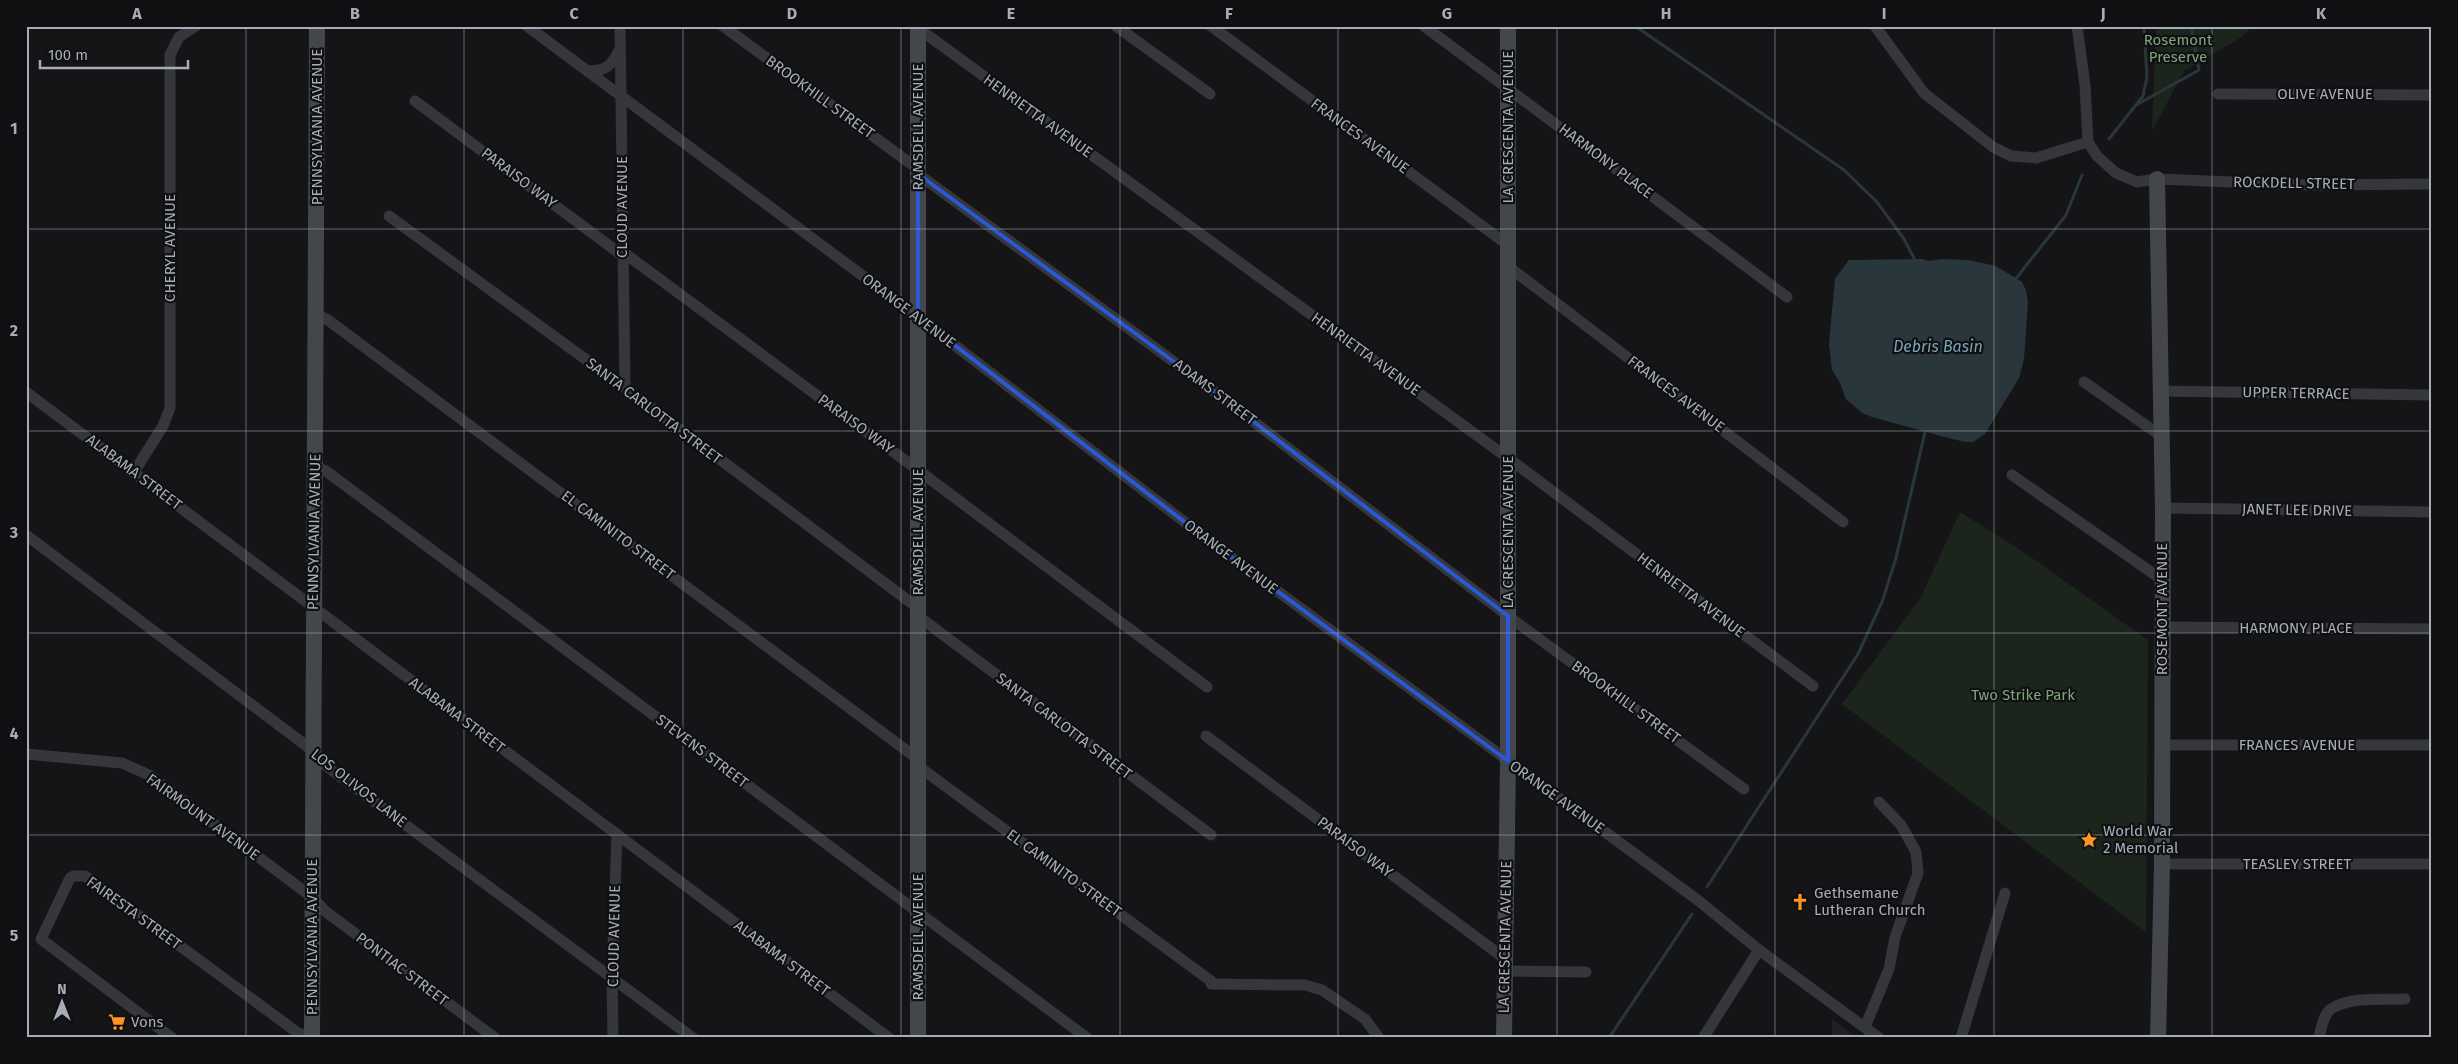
<svg xmlns="http://www.w3.org/2000/svg" width="2458" height="1064" font-family="'Fira Sans',sans-serif">
<style>
.built{fill:#202124}
.green{fill:#1c251c}
.water{fill:#29373c}
.lines{fill:none;stroke-linecap:round;stroke-linejoin:round}
.stream{stroke:#29373c;stroke-width:3}
.street{stroke:#35373c;stroke-width:11}
.secondary{stroke:#43474c;stroke-width:16}
.marked{fill:none;stroke:#2b58d5;stroke-width:4;stroke-linejoin:round}
.grid{fill:none;stroke:#a5aeb8;stroke-width:1;stroke-opacity:0.55}
.labels{text-anchor:middle;dominant-baseline:central;stroke-width:4.5;stroke-linejoin:round;paint-order:stroke}
.park-label{font-size:15px;fill:#7ea57a;stroke:#101012}
.street-label{font-size:15px;fill:#a5aeb8;stroke:#101012}
.poi-label{font-size:15px;fill:#a5aeb8;stroke:#101012;text-anchor:start}
.water-label{font-size:16px;font-style:italic;fill:#78a4b7;stroke:#101012}
.neatline{fill:none;stroke:#a5aeb8;stroke-width:2}
.grid-label{font-size:16px;text-anchor:middle;font-weight:bold;fill:#a5aeb8}
</style>
<rect width="100%" height="100%" fill="#151517"/>
<polygon class="built" points="1832,1019 1857,1038 1832,1038"/>
<g class="green">
<polygon points="2156,26 2254,26 2240,38 2184,71 2152,131"/>
<polygon points="1960,512 2022,551 2148,640 2146,932 1842,704 1920,599"/>
</g>
<polygon class="water" points="1922,259 1929,261 1941,259 1969,260 1996,266 2022,282 2026,290 2028,302 2024,359 2019,378 1985,434 1973,442 1965,442 1937,435 1872,417 1862,413 1846,399 1839,381 1832,370 1829,344 1835,279 1849,260"/>
<g class="lines">
<g class="stream">
<polyline points="1635,26 1844,170 1877,202 1904,239 1916,262"/>
<polyline points="2138,104 2199,70 2191,26"/>
<polyline points="2109,139 2143,96 2147,77 2144,26"/>
<polyline points="2014,281 2066,215 2082,175"/>
<polyline points="1707,887 1858,654 1882,602 1896,558 1925,432"/>
<polyline points="1609,1038 1692,914"/>
</g>
<g class="street">
<polyline points="527,26 918,317 1208,540 1699,901 1759,950 1879,1038"/>
<polyline points="620,26 625,388"/>
<polyline points="723,26 918,169"/>
<polyline points="915,26 1508,458 1813,686"/>
<polyline points="1116,26 1210,94"/>
<polyline points="1211,26 1508,245"/>
<polyline points="1424,26 1787,297"/>
<polyline points="1875,26 1924,93 1993,147 2011,156 2036,158 2088,142"/>
<polyline points="2077,26 2085,85 2088,142 2097,156 2116,173 2137,182 2157,179 2310,185 2432,184"/>
<path d="M587 71C605 71 611 67 619 50"/>
<polyline points="2218,94 2432,95"/>
<polyline points="415,101 623,256"/>
<polyline points="918,174 1207,386 1508,616 1744,789"/>
<polyline points="389,216 625,388 918,608"/>
<polyline points="623,252 918,470 1207,687"/>
<polyline points="1509,267 1843,522"/>
<polyline points="316,314 328,320 918,759"/>
<polyline points="2084,382 2161,436"/>
<polyline points="2160,391 2432,395"/>
<polyline points="26,392 889,1038"/>
<polyline points="315,467 326,471 1087,1038"/>
<polyline points="134,472 163,426 170,408 170,55 179,37 196,26"/>
<polyline points="2012,475 2161,579"/>
<polyline points="2163,508 2432,512"/>
<polyline points="26,535 312,750 325,765 693,1038"/>
<polyline points="918,616 1211,835"/>
<polyline points="2161,627 2432,629"/>
<polyline points="1206,736 1504,958"/>
<polyline points="2162,745 2432,745"/>
<polyline points="26,754 122,763 149,775 312,897 325,911 495,1038"/>
<polyline points="918,766 1211,981"/>
<polyline points="2162,864 2432,864"/>
<polyline points="1504,971 1586,972"/>
<polyline points="1211,984 1305,985 1322,990 1365,1019 1379,1038"/>
<polyline points="1865,1027 1889,969 1895,937 1918,873 1916,852 1901,825 1879,802"/>
<polyline points="172,1038 41,939 70,878 74,876 85,876 298,1033 312,1037"/>
<polyline points="613,1038 612,976 617,834"/>
<polyline points="1703,1038 1759,950"/>
<polyline points="1961,1038 2005,893"/>
<path d="M2319 1038C2321 1029 2323 1015 2331 1009 2350 996 2383 1000 2405 999"/>
</g>
<g class="secondary">
<polyline points="2157,179 2163,508 2162,864 2158,1038"/>
<polyline points="312,1038 317,26"/>
<polyline points="918,1038 918,26"/>
<polyline points="1504,1038 1508,761 1508,26"/>
</g>
</g>
<path class="marked" d="M918 174 1207 386 1508 616V761L1208 540 918 317Z"/>
<path class="grid" d="M246 26V1038M464 26V1038M683 26V1038M901 26V1038M1120 26V1038M1338 26V1038M1557 26V1038M1775 26V1038M1994 26V1038M2212 26V1038M26 229H2432M26 431H2432M26 633H2432M26 835H2432"/>
<defs>
<g id="sight-bare" transform="scale(1.35)"><path d="M0-6L1.8-2.2L6-1.7L2.9 1.2L3.7 5.4L0 3.3L-3.7 5.4L-2.9 1.2L-6-1.7L-1.8-2.2Z" fill="#ff9324" stroke="#101012" stroke-width="2.5" paint-order="stroke"/></g>
<g id="church-bare" transform="scale(1.35)"><path d="M-1.2-6h2.4v3.5h3.3v2.4h-3.3V6h-2.4V-.1h-3.3v-2.4h3.3Z" fill="#ff9324" stroke="#101012" stroke-width="2.5" paint-order="stroke"/></g>
<g id="supermarket-bare" transform="scale(1.35)"><path d="M-6-5.5h2.5l.6 2H6L4.5 2H-2.5L-4.4-4H-6ZM-1.5 3.2a1.3 1.3 0 1 0 .1 0ZM3 3.2a1.3 1.3 0 1 0 .1 0Z" fill="#ff9324" stroke="#101012" stroke-width="2.5" paint-order="stroke"/></g>
</defs>
<g fill-rule="evenodd">
<use href="#sight-bare" x="2089" y="840"/>
<use href="#church-bare" x="1800" y="902"/>
<use href="#supermarket-bare" x="117" y="1022"/>
</g>
<g class="labels">
<g class="park-label">
<text x="2178" y="40">Rosemont<tspan x="2178" dy="17">Preserve</tspan></text>
<text x="2023" y="695">Two Strike Park</text>
</g>
<g class="street-label">
<text x="2325" y="94">OLIVE AVENUE</text>
<text transform="translate(820 97) rotate(36)">BROOKHILL STREET</text>
<text transform="translate(1038 116) rotate(36)">HENRIETTA AVENUE</text>
<text transform="translate(317 127) rotate(-90)">PENNSYLVANIA AVENUE</text>
<text transform="translate(918 127) rotate(-90)">RAMSDELL AVENUE</text>
<text transform="translate(1508 127) rotate(-90)">LA CRESCENTA AVENUE</text>
<text transform="translate(1360 136) rotate(36)">FRANCES AVENUE</text>
<text transform="translate(1606 161) rotate(37)">HARMONY PLACE</text>
<text transform="translate(519 178) rotate(37)">PARAISO WAY</text>
<text transform="translate(2294 183) rotate(1)">ROCKDELL STREET</text>
<text transform="translate(622 207) rotate(-90)">CLOUD AVENUE</text>
<text transform="translate(170 248) rotate(-90)">CHERYL AVENUE</text>
<text transform="translate(909 311) rotate(37)">ORANGE AVENUE</text>
<text transform="translate(1366 354) rotate(36)">HENRIETTA AVENUE</text>
<text transform="translate(1215 392) rotate(37)">ADAMS STREET</text>
<text transform="translate(2296 393) rotate(1)">UPPER TERRACE</text>
<text transform="translate(1676 394) rotate(37)">FRANCES AVENUE</text>
<text transform="translate(654 411) rotate(37)">SANTA CARLOTTA STREET</text>
<text transform="translate(856 424) rotate(36)">PARAISO WAY</text>
<text transform="translate(134 472) rotate(37)">ALABAMA STREET</text>
<text transform="translate(2297 510) rotate(1)">JANET LEE DRIVE</text>
<text transform="translate(314 532) rotate(-89)">PENNSYLVANIA AVENUE</text>
<text transform="translate(918 532) rotate(-90)">RAMSDELL AVENUE</text>
<text transform="translate(1508 532) rotate(-90)">LA CRESCENTA AVENUE</text>
<text transform="translate(618 535) rotate(37)">EL CAMINITO STREET</text>
<text transform="translate(1231 557) rotate(37)">ORANGE AVENUE</text>
<text transform="translate(1691 595) rotate(37)">HENRIETTA AVENUE</text>
<text transform="translate(2162 609) rotate(-90)">ROSEMONT AVENUE</text>
<text x="2296" y="628">HARMONY PLACE</text>
<text transform="translate(1626 702) rotate(36)">BROOKHILL STREET</text>
<text transform="translate(457 715) rotate(37)">ALABAMA STREET</text>
<text transform="translate(1064 726) rotate(37)">SANTA CARLOTTA STREET</text>
<text x="2297" y="745">FRANCES AVENUE</text>
<text transform="translate(702 751) rotate(37)">STEVENS STREET</text>
<text transform="translate(359 788) rotate(38)">LOS OLIVOS LANE</text>
<text transform="translate(1557 797) rotate(36)">ORANGE AVENUE</text>
<text transform="translate(203 817) rotate(36)">FAIRMOUNT AVENUE</text>
<text transform="translate(1355 847) rotate(37)">PARAISO WAY</text>
<text x="2297" y="864">TEASLEY STREET</text>
<text transform="translate(1064 873) rotate(36)">EL CAMINITO STREET</text>
<text transform="translate(134 913) rotate(36)">FAIRESTA STREET</text>
<text transform="translate(614 936) rotate(-89)">CLOUD AVENUE</text>
<text transform="translate(312 937) rotate(-90)">PENNSYLVANIA AVENUE</text>
<text transform="translate(918 937) rotate(-90)">RAMSDELL AVENUE</text>
<text transform="translate(1505 937) rotate(-89)">LA CRESCENTA AVENUE</text>
<text transform="translate(782 958) rotate(37)">ALABAMA STREET</text>
<text transform="translate(402 969) rotate(37)">PONTIAC STREET</text>
</g>
<g class="poi-label">
<text x="2103" y="831">World War<tspan x="2103" dy="17">2 Memorial</tspan></text>
<text x="1814" y="893">Gethsemane<tspan x="1814" dy="17">Lutheran Church</tspan></text>
<text x="131" y="1022">Vons</text>
</g>
<g class="water-label">
<text x="1938" y="346">Debris Basin</text>
</g>
</g>
<rect width="2458" height="1064" fill="none" stroke="#101012" stroke-width="55"/>
<g transform="translate(62 1002)" stroke="#101012" stroke-width="4" paint-order="stroke">
<path d="M0-4L9 19L0 12L-9 19Z" fill="#a5aeb8"/>
<text y="-8" font-size="14" font-weight="bold" text-anchor="middle" fill="#a5aeb8">N</text>
</g>
<path d="M40 60v8h148v-8" fill="none" stroke="#a5aeb8" stroke-width="2.5"/>
<text x="48" y="60" font-size="15" fill="#a5aeb8" stroke="#101012" stroke-width="4" paint-order="stroke">100 m</text>
<rect x="28" y="28" width="2402" height="1008" class="neatline"/>
<g class="grid-label">
<text x="137" y="19">A</text>
<text x="355" y="19">B</text>
<text x="574" y="19">C</text>
<text x="792" y="19">D</text>
<text x="1011" y="19">E</text>
<text x="1229" y="19">F</text>
<text x="1447" y="19">G</text>
<text x="1666" y="19">H</text>
<text x="1884" y="19">I</text>
<text x="2103" y="19">J</text>
<text x="2321" y="19">K</text>
<text x="14" y="134">1</text>
<text x="14" y="336">2</text>
<text x="14" y="538">3</text>
<text x="14" y="739">4</text>
<text x="14" y="941">5</text>
</g>
</svg>
